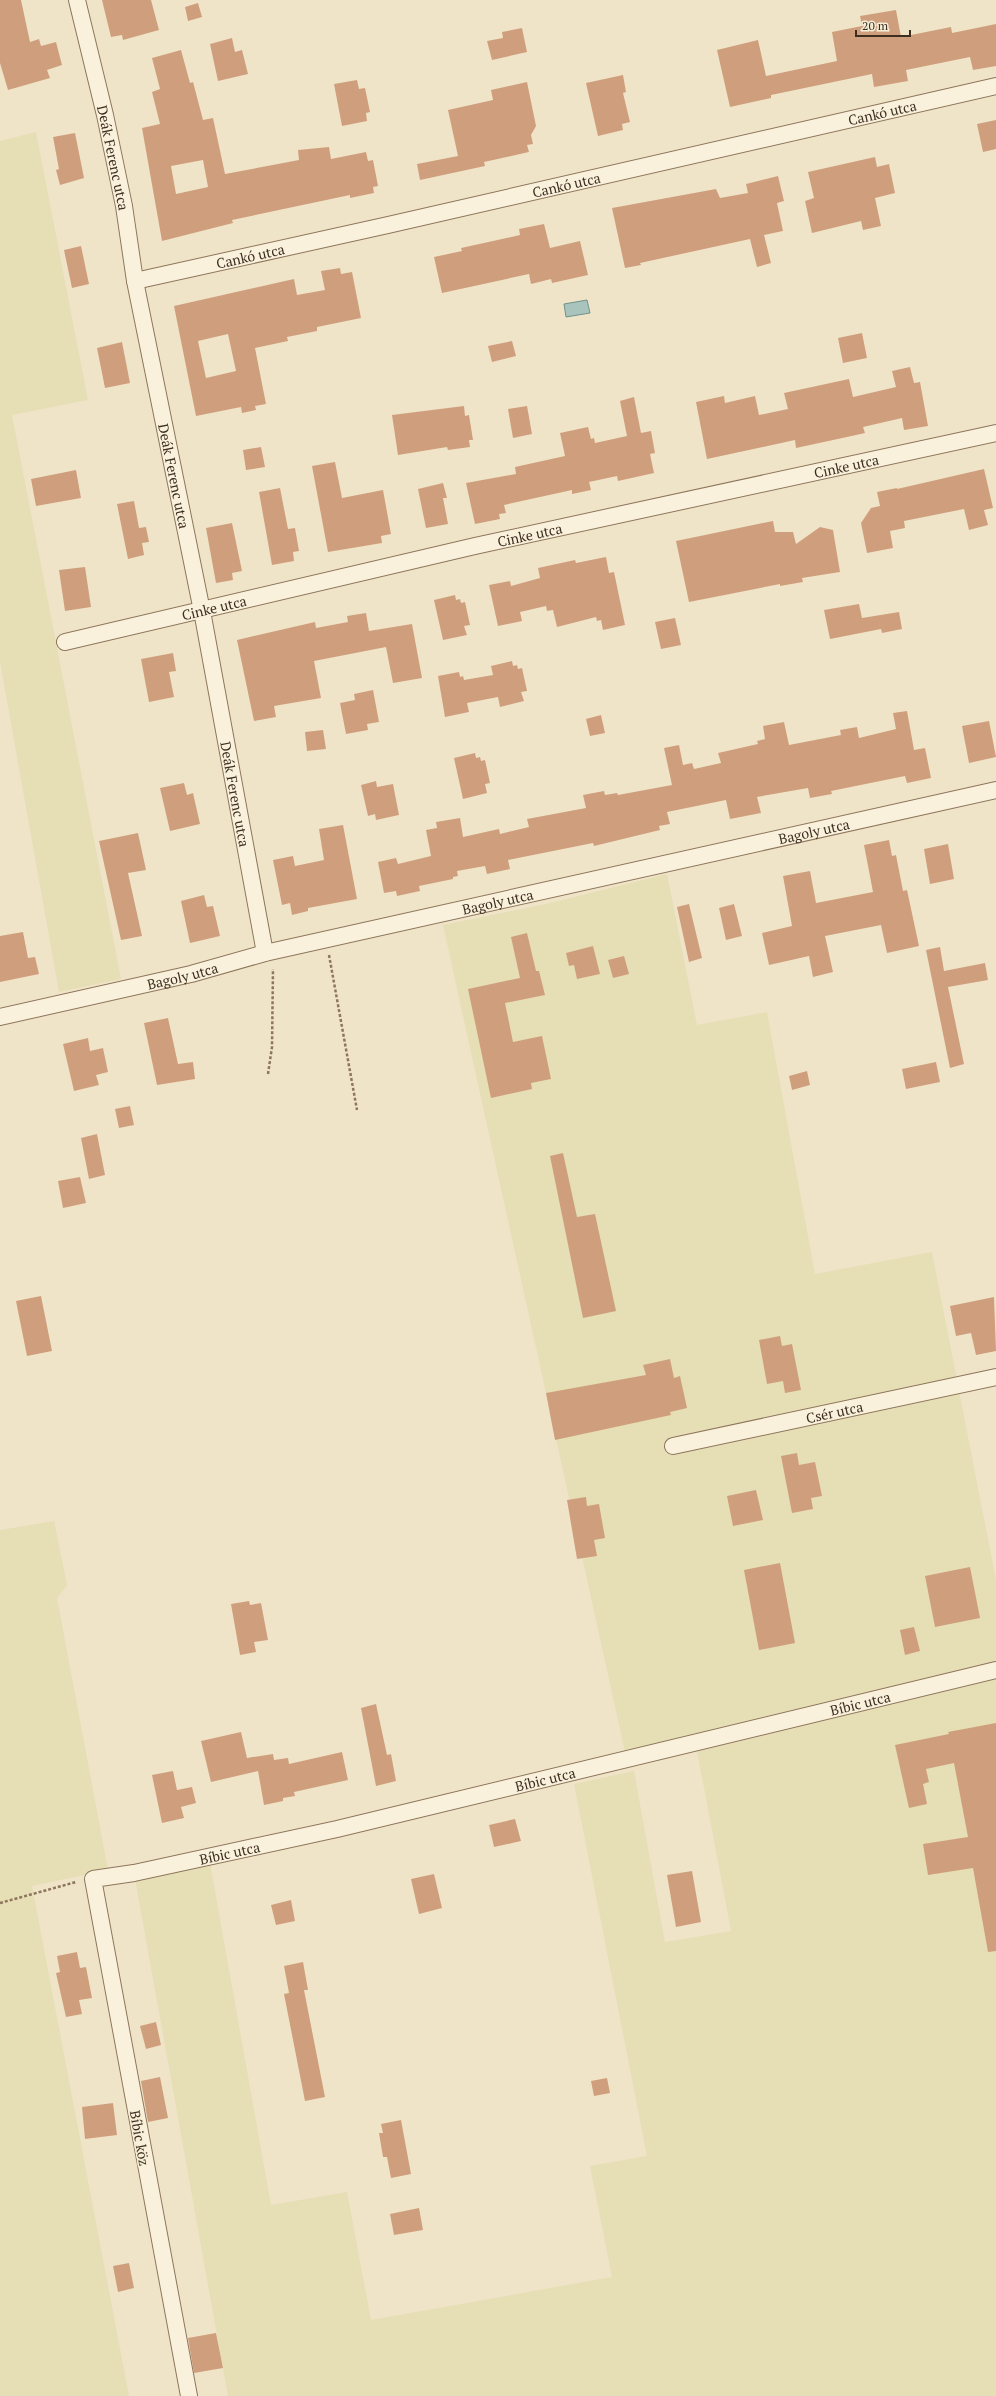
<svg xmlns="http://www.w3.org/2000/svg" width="996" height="2396" font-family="'PT Serif',serif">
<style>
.farmland{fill:#e6deb5}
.water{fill:#a9c4bc;stroke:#6f938a}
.building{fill:#cf9f7d;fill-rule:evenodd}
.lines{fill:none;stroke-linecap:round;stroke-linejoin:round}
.minor-casing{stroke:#8d765c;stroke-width:18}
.path{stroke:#8d765c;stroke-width:2.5;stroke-dasharray:3 2;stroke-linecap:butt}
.minor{stroke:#faf1dc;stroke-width:16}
.labels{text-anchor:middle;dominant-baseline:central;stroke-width:3;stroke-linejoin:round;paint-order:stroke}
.street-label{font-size:14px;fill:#3d2e20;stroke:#f7eed8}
</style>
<rect width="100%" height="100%" fill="#f0e4c8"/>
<g class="farmland">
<polygon points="36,132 88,400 12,415 121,979 59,992 0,662 0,141"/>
<polygon points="667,874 697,1025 767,1012 815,1274 932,1252 996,1580 996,2396 228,2396 134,1873 209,1857 271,2205 347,2192 371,2320 612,2277 590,2166 647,2156 574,1784 634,1771 665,1942 731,1931 694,1735 625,1752 443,925 546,904"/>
<polygon points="54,1521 67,1585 57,1598 108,1870 32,1886 129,2396 0,2396 0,1530"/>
</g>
<polygon class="water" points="587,300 590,313 566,317 564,304"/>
<g class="building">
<polygon points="0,0 21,0 30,42 39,39 41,46 56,42 62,65 47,70 50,78 8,90 0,63"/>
<polygon points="102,0 151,0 159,30 123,40 122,35 111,37"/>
<polygon points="198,3 202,17 188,21 185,7"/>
<polygon points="896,10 901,37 951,27 952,33 996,24 996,66 973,70 970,57 906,70 908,81 874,87 872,74 771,95 771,98 730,107 717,50 758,40 766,76 837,61 832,32 862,26 860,16"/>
<polygon points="522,28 527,52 492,60 487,41 503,38 502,32"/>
<polygon points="232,38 235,52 242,50 248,74 218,81 210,44"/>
<path d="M181 50 190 83 193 82 203 120 213 118 225 174 299 160 298 150 329 147 331 159 366 152 368 161 373 160 378 186 373 187 374 193 350 198V195L232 220 233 223 162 241 142 128 160 124 152 92 160 89 152 58ZM203 160 208 187 176 194 171 166Z"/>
<polygon points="623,75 626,92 623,93 630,122 622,124 623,130 598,136 586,83"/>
<polygon points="357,80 359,89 365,88 370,112 366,113 367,121 342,126 334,84"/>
<polygon points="527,82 536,126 531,135 533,144 527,145 529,152 484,162 485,166 420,180 417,164 458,156 448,110 493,100 491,90"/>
<polygon points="996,120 996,149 983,152 977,124"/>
<polygon points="75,133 84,178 60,185 56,170 59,169 53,137"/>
<polygon points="875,157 877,167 889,164 895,193 875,198 881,226 863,230 861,221 812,233 805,201 814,198 808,172"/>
<polygon points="778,176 784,201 777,203 783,231 764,235 771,263 757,267 750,239 640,263 641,265 625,268 612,208 716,189 720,198 748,193 746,184"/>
<polygon points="544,224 550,248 580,241 588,275 552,283 551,279 531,284 529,274 442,293 434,257 462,251 461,248 520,235 519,229"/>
<polygon points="81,246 89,284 72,288 64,250"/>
<path d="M340 268 341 274 352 272 361 318 317 327V331L287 337 288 341 255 348 266 404 255 406 256 410 242 413 241 407 196 416 174 306 294 279 297 295 325 290 321 271ZM228 334 236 371 206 378 198 341Z"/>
<polygon points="862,333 867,358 843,363 838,338"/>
<polygon points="512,341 516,356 492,362 488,346"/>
<polygon points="122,342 130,383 105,388 97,348"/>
<polygon points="910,367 914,383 920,382 928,426 904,430 902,418 863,427 865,433 847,437 796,448 795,440 707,459 696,402 724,396 725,403 755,396 759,415 788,409 784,393 849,379 853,397 896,387 892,371"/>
<polygon points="634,397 641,433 651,431 655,453 650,454 654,473 618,481 617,476 589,482 591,490 572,494 572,490 504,505 506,513 499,514 500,519 475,524 466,483 516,474 515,467 565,456 560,433 588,427 591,439 594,438 595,443 627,436 620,401"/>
<polygon points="464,406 465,416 469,415 473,440 469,440 470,447 448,450 447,447 398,455 392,415"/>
<polygon points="527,406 532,434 513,438 508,409"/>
<polygon points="261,447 265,467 246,470 243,450"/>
<polygon points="335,462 342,498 383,490 391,534 381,536 382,543 328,552 312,466"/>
<polygon points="984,469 993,508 984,510 988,525 969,530 964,509 904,521 905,528 890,531 893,548 867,553 861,523 871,508 880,506 877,492 897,488 897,489"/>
<polygon points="76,470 81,498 36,506 31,479"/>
<polygon points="443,483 447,498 443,498 448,524 426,528 418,489"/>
<polygon points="280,488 288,529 295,528 299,551 293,552 294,561 272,565 259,492"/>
<polygon points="134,501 139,528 146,527 149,542 142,543 144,555 128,559 117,504"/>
<polygon points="773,521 775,532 793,532 796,544 820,527 833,530 840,572 802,578 803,582 780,586 780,584 689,602 676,541"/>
<polygon points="232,523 242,571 232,573 233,580 216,583 206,528"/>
<polygon points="606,557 609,573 614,572 625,625 603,630 601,620 597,621 596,617 557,627 553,610 547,611 546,606 520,612 522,621 498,626 489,585 510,581 511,586 540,578 538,568 575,560 576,563"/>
<polygon points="85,567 91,607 65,611 59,570"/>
<polygon points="455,595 456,600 460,599 461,603 465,602 470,625 464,626 467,635 443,640 434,600"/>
<polygon points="859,604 862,618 899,612 902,629 882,633 881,629 830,639 824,610"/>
<polygon points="366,613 369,631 412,624 422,678 393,683 386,647 314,661 321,698 274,706 276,717 254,721 237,640 315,622 316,628 348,622 347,616"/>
<polygon points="675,618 681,645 661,649 655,622"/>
<polygon points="173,653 176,671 169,672 174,697 149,702 141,659"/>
<polygon points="512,661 513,666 517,665 518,669 522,668 527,691 521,692 524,701 500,707 498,697 467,703 469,712 445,717 438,676 459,672 460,677 463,676 464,680 493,675 491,666"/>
<polygon points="373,690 379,722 367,724 368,730 346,734 340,703 355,700 354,694"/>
<polygon points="907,711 914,750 925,748 931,778 907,783 905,776 831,791 832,794 810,798 808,788 757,797 761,813 730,819 726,800 667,812 670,824 659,826 660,830 594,846 593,843 508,860 510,869 487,874 485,866 457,871 458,876 453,877 453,879 419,886 420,891 397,896 396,891 384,893 378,862 396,858 398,864 431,856 426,830 437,828 436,822 460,818 463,837 499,829 500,834 529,827 527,819 586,808 583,795 604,791 605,795 617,793 618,795 672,785 664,748 679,745 683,765 692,763 694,769 721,763 718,753 758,744 757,741 765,739 763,726 784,722 789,745 841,735 840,730 857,727 859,738 896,729 893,713"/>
<polygon points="601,715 605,733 590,736 586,719"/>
<polygon points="989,721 996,757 969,763 962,726"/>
<polygon points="323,730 326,749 307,751 305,732"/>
<polygon points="475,753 476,758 480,757 481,761 485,760 490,783 485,784 487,793 463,799 454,758"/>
<polygon points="376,781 377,787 393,784 399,815 376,820 375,814 368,816 361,785"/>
<polygon points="184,783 187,795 193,793 200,824 170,831 160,788"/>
<polygon points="343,825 357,899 308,908 308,911 292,915 290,903 282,905 273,860 293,856 295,866 324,860 319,829"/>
<polygon points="138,833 146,870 128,873 142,936 121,940 99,841"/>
<polygon points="889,840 892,856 896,855 903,891 907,890 919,946 887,953 881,925 825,936 833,972 813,977 809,956 769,965 762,933 792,926 783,876 810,871 816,903 873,892 864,845"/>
<polygon points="948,844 954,879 930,884 924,849"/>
<polygon points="204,895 207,907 213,906 220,936 190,943 181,901"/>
<polygon points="689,904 702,958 689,962 677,907"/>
<polygon points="734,904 742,936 726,940 719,908"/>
<polygon points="23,932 28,958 35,957 39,974 0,982 0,936"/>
<polygon points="527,933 536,971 539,971 545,995 505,1003 513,1042 542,1036 551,1079 531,1083 532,1089 491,1098 468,989 520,978 511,937"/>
<polygon points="593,946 600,974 577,979 574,965 569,966 566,953"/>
<polygon points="940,947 944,971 985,963 988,980 948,987 964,1064 950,1068 926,950"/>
<polygon points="624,956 629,974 613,978 608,960"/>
<polygon points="168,1018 178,1064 193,1062 195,1079 157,1085 144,1023"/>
<polygon points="88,1038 90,1051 103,1048 108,1072 96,1075 99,1085 74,1091 63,1044"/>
<polygon points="936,1062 940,1082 906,1089 902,1069"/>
<polygon points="807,1071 810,1085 792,1090 789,1076"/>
<polygon points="130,1106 134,1125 119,1128 115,1109"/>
<polygon points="97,1134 105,1175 89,1179 81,1138"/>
<polygon points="563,1153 577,1217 595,1214 616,1311 583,1318 550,1156"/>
<polygon points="80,1177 86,1203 63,1208 58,1181"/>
<polygon points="41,1296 52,1351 27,1356 16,1301"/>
<polygon points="994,1297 996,1351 976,1355 971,1333 956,1336 950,1306"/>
<polygon points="780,1336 782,1346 792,1344 801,1390 785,1393 783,1381 767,1384 759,1340"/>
<polygon points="670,1359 674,1378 680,1376 687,1408 670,1412 671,1415 555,1440 546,1393 646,1375 643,1365"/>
<polygon points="797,1453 799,1465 815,1462 822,1496 811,1498 813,1509 792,1513 781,1456"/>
<polygon points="756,1490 763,1520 733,1526 727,1496"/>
<polygon points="586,1497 587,1506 599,1504 605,1538 594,1540 597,1556 577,1559 567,1500"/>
<polygon points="780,1563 795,1643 759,1650 744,1570"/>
<polygon points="970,1567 980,1618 935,1627 925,1576"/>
<polygon points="249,1601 250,1605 261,1603 268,1640 254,1642 256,1652 240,1655 231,1604"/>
<polygon points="914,1627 920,1651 905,1655 900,1630"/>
<polygon points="376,1704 387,1755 391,1754 396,1781 376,1786 361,1708"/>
<polygon points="996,1723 996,1951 988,1952 973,1868 928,1875 923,1844 968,1837 954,1763 926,1769 929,1782 923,1784 927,1804 909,1808 895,1745 949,1734 948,1732"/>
<polygon points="241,1732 247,1758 273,1754 274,1760 288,1758 289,1764 342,1752 348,1780 294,1792 295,1796 283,1798 283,1801 264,1805 258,1771 211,1782 201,1741"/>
<polygon points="173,1771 177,1790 192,1787 196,1803 181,1807 184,1818 162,1823 152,1775"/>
<polygon points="515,1819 521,1841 494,1847 489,1825"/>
<polygon points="692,1871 701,1922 676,1927 667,1875"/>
<polygon points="434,1874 442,1908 419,1914 411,1879"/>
<polygon points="291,1900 295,1921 276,1925 271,1905"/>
<polygon points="77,1952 80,1968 86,1967 92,1998 79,2000 82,2014 66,2017 56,1973 60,1972 57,1956"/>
<polygon points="303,1962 308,1990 304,1990 325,2097 305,2101 284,1994 289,1993 284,1966"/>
<polygon points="156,2022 161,2045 146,2049 140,2026"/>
<polygon points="160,2077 168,2118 148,2122 141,2081"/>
<polygon points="607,2078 610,2093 594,2096 591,2081"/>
<polygon points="113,2103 117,2135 85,2139 82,2107"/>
<polygon points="401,2120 411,2174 391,2178 387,2157 383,2157 379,2133 383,2133 381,2124"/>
<polygon points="419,2208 423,2230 394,2235 390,2214"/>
<polygon points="129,2263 134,2288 118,2292 113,2266"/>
<polygon points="216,2333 223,2368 194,2373 188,2338"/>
</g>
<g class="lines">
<g class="minor-casing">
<g id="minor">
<path id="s1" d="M77 0 105 115 124 206 135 281 202 611 265 953"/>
<path id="s2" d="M135 281 388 225 996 86"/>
<path id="s3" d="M65 642 475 546 996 433"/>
<path id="s4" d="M0 1017 191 974 265 953 996 790"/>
<path id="s5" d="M673 1446 996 1377"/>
<path id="s6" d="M189 2396 93 1879 134 1873 337 1829 996 1670"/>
</g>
</g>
<g class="path">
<polyline points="329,955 357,1110"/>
<polyline points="268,1074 272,1047 273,969"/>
<polyline points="0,1903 76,1882"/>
</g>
<use href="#minor" class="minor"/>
</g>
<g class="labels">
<g class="street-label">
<text stroke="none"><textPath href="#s2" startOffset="766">Cankó utca</textPath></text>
<text stroke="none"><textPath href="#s1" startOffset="162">Deák Ferenc utca</textPath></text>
<text stroke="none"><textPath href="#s2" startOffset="442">Cankó utca</textPath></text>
<text stroke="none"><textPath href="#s2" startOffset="118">Cankó utca</textPath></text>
<text stroke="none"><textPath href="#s3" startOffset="801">Cinke utca</textPath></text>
<text stroke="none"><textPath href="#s1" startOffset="486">Deák Ferenc utca</textPath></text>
<text stroke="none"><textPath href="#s3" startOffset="477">Cinke utca</textPath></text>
<text stroke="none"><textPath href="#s3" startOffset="153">Cinke utca</textPath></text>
<text stroke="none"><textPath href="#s1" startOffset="810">Deák Ferenc utca</textPath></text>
<text stroke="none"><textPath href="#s4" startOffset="835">Bagoly utca</textPath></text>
<text stroke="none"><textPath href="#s4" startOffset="511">Bagoly utca</textPath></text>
<text stroke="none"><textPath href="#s4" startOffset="187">Bagoly utca</textPath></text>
<text stroke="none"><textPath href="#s5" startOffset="165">Csér utca</textPath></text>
<text stroke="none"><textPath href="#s6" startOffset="1313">Bíbic utca</textPath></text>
<text stroke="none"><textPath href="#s6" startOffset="989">Bíbic utca</textPath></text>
<text stroke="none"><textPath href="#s6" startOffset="665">Bíbic utca</textPath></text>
<text transform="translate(140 2138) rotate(80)">Bíbic köz</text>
</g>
</g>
<path d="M856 30v6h54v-6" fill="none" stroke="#3d2e20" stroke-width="2"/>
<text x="862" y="30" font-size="12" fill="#3d2e20" stroke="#f7eed8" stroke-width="3" paint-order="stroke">20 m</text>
</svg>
